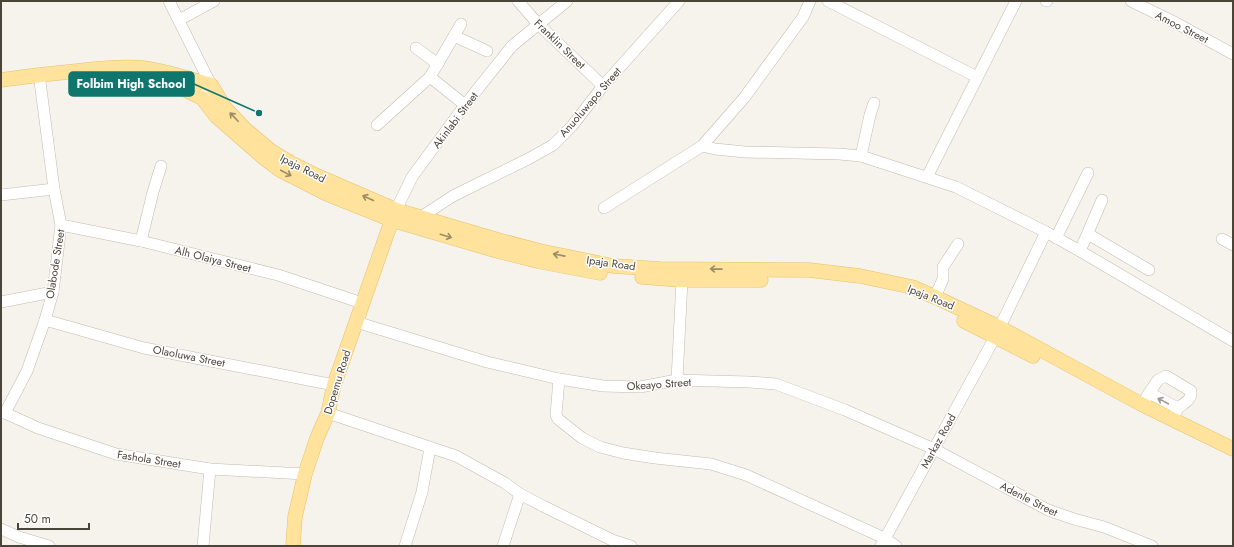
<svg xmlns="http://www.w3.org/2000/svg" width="1234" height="547" font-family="Jost,sans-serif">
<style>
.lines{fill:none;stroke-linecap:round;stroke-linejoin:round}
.minor-casing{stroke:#c2bbae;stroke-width:12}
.major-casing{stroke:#e6c16a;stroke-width:15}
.minor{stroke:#fff;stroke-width:11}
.major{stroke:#ffe39c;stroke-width:14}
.oneway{stroke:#9c8c66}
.oneway2{stroke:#9c9892}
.labels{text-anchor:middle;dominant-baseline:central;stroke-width:3;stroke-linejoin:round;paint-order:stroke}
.street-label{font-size:11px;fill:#4b4439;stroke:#fff}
.leader{fill:none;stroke:#0f766e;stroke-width:1.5}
.callout-dot{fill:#0f766e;stroke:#fff;stroke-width:1.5}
.callout{fill:#0f766e;stroke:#0f766e;stroke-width:1.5}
.callout-label{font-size:12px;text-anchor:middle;font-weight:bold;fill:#fff}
</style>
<rect width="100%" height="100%" fill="#f6f3ec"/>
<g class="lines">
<g class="minor-casing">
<g id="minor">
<polyline points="169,1 211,85 202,98"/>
<polyline points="518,1 538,24 603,86"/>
<polyline points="828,1 977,77"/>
<polyline points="1046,1 1047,1"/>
<polyline points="1131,1 1176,23 1233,54"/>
<polyline points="179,20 214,1"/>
<polyline points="454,36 487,51"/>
<polyline points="416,48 438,64"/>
<polyline points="430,77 465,105"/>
<polyline points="377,125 430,77 461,24"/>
<polyline points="702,146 715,149 745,152 839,154 861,156 956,187 1046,232 1080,251 1233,341"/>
<polyline points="861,156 870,115 874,103"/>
<polyline points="927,177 1016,1"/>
<polyline points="1,195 54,189"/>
<polyline points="604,208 702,146 744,98 803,17 810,1"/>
<polyline points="396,210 412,177 465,105 512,46 567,1"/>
<polyline points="419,223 421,217 453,196 530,158 553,145 572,126 603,86 679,1"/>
<polyline points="61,225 141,241 278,275 362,303"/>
<polyline points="1088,234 1149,270"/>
<polyline points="1056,238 1088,173"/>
<polyline points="1222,239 1233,245"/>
<polyline points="141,241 153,192 161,166"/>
<polyline points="1080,251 1102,200"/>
<polyline points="935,297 943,279 943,267 958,244"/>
<polyline points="1,302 53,292"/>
<polyline points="45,320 144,348 334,385"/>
<polyline points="356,322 487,362 559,379 603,386 640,387 677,380 749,382 776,384 845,410 934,449 1048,510 1074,519 1104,527 1152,546"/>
<polyline points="559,379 556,415 558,419 582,438 600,447 623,453 655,458 711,464 746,475 884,538 896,546"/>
<polyline points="677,380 682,280"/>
<path d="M1149 393 1158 380 1166 376 1191 391C1192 400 1184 403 1178 408"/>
<polyline points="1146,398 1149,393 1178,408 1175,414"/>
<polyline points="1,413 5,413 38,428 116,454 210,469 305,474"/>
<polyline points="5,413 27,371 45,320 53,292 61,225 54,189 39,74"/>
<polyline points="328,413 456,456 505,483 520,494 543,506 612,540 631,546"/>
<polyline points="1,529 19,537 49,546"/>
<polyline points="203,546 210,469"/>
<polyline points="405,546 422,492 430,448"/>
<polyline points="503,546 520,494"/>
<polyline points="881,546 995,337 1046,232"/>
</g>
</g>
<g class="major-casing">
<g id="major">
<polyline points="155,79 169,82 202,98 216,116 264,158 280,170 327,194 392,220 494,250 537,261 600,273"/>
<path d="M1 80C29 76 57 73 86 70 105 68 124 66 143 68 167 71 189 79 211 85L225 108 245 129 271 151 291 163 315 175 396 210 498 240 540 251 613 266 660 269 809 270 860 276 912 287 935 297 999 327 1141 404 1233 449"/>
<polyline points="642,277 682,280 761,280"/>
<polyline points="964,321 1033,356"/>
<polyline points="293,546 295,517 305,474 317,438 328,413 334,385 395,211"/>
</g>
</g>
<use href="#minor" class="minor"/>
<use href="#major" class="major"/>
</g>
<defs><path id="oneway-shaft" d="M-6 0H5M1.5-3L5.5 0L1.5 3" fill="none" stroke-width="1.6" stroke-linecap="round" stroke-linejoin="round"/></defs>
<g class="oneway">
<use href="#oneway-shaft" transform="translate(234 117) rotate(-134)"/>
<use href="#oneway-shaft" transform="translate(286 173) rotate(28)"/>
<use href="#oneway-shaft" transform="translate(368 198) rotate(-156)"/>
<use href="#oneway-shaft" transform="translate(446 236) rotate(17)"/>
<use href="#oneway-shaft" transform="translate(559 255) rotate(-169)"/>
<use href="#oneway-shaft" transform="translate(716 269) rotate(-179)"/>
</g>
<use class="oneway2" href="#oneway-shaft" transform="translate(1163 401) rotate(-152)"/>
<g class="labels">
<g class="street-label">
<text transform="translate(1182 27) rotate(27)">Amoo Street</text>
<text transform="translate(560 44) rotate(44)">Franklin Street</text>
<text transform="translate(590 102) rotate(-49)">Anuoluwapo Street</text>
<text transform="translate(455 120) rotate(-53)">Akinlabi Street</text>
<text transform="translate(303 168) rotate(27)">Ipaja Road</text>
<text transform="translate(213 259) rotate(14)">Alh Olaiya Street</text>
<text transform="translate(611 263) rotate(8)">Ipaja Road</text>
<text transform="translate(55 264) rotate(-81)">Olabode Street</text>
<text transform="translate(931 297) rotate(22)">Ipaja Road</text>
<text transform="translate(189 356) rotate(11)">Olaoluwa Street</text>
<text transform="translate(337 382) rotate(-73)">Dopemu Road</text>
<text transform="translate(659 384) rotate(-4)">Okeayo Street</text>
<text transform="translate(938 441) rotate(-61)">Markaz Road</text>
<text transform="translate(149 459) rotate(9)">Fashola Street</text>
<text transform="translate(1029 499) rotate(27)">Adenle Street</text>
</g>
</g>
<path class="leader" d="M259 113L194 84"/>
<circle class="callout-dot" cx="259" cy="113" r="4"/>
<rect class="callout" x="69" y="72" width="125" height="24" rx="4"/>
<g class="callout-label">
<text x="131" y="88">Folbim High School</text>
</g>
<rect width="1234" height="547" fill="none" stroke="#4b4439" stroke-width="4"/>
<path d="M18 523v6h71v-6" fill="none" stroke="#4b4439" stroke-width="2"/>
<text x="24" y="523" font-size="12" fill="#4b4439" stroke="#ffffff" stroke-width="3" paint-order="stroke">50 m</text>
</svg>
